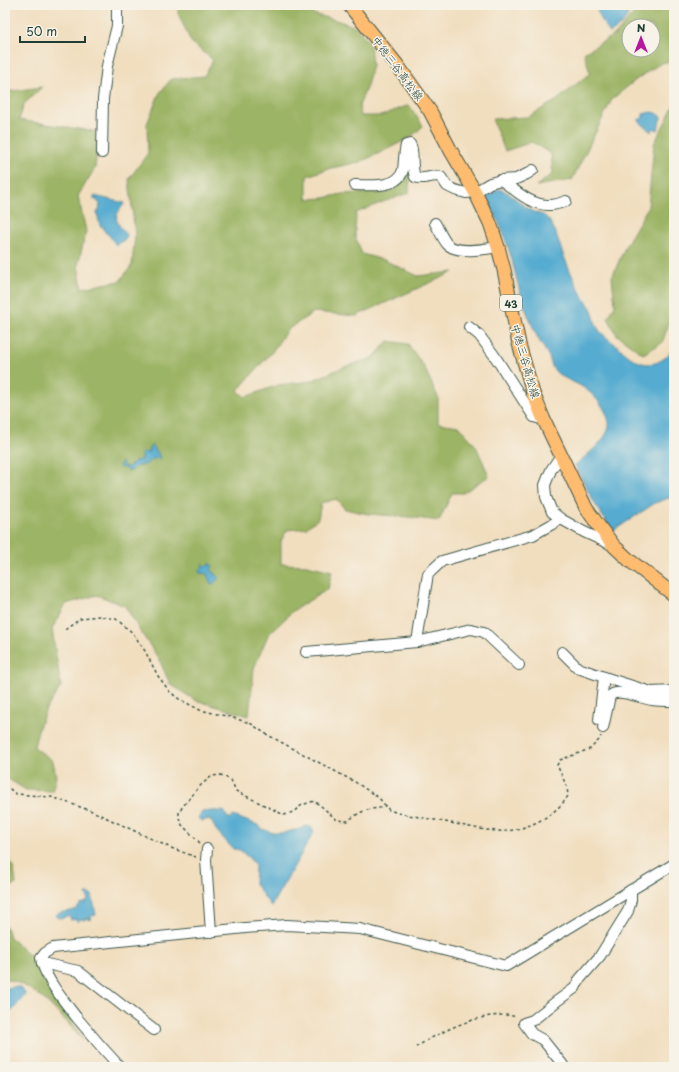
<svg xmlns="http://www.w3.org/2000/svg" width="679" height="1072" font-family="'Playpen Sans','Klee One',sans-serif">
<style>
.forest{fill:#9cb465;stroke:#5e784c;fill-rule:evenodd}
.water{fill:#54abd0;stroke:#3a7482}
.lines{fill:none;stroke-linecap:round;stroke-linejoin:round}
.minor-casing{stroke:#3e5549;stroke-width:12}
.major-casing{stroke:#3e5549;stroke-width:15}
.path{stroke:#3e5549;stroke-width:1.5;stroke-dasharray:3 3;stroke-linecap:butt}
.minor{stroke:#fff;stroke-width:10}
.major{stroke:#febc70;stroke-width:13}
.labels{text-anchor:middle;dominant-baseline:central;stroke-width:3;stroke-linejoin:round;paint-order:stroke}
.shield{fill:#f7f3e8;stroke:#60746a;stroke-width:1}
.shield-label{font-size:10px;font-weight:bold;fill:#1f3d34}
.street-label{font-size:11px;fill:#1f3d34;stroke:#f7f3e8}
</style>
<rect width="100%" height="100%" fill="#f7f3e8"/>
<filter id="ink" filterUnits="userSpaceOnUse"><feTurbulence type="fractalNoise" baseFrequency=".025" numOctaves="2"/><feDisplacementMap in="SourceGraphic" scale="8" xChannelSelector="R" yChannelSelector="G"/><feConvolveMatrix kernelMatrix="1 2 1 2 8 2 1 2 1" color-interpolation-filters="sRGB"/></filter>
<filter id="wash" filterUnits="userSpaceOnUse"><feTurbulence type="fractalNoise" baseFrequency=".012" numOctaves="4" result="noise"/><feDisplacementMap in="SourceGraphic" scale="16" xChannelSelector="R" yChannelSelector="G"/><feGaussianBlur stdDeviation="0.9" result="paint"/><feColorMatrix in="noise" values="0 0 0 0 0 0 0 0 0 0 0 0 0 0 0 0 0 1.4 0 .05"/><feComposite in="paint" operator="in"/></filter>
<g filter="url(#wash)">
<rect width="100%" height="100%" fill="#f1debf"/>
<g class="forest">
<polygon points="178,5 312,5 313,14 339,21 356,27 370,44 372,65 367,86 359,106 361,116 381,116 409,105 423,126 411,137 382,152 360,162 331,168 307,176 307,199 324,198 342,194 362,193 399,185 410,172 409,193 383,202 356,213 355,236 362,254 384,260 418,276 454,272 356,316 314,312 287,330 272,352 238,390 245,397 278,385 311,381 344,367 373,358 388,341 408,344 424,367 438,397 438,423 459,426 476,446 489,476 463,493 452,493 439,521 409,517 368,514 345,509 336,499 321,503 318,519 306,528 287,530 281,541 281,564 307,565 332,571 328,589 294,610 268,635 254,668 249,716 195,700 170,684 159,659 140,631 125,606 97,595 66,604 52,629 61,687 46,709 38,730 34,747 53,761 56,777 52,791 26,790 5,777 5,92 42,87 24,104 19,120 99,132 95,168 78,196 86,231 78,265 82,288 120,281 132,265 135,235 129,179 148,153 147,124 159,94 171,79 204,76 213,60 191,42 178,13"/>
<path d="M638 5H674V61L661 63 637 79 612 99 572 180 536 186 553 174 551 154 532 142 505 151 492 119 528 117 557 100 590 73 584 53 616 34 637 9ZM629 26H653V50H629Z"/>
<polygon points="674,105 674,309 662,343 643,354 617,335 608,318 615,305 612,277 626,245 648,207 654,144"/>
<polygon points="5,849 14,870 16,884 5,890"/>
<path d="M5 925 11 939 28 953 42 973 83 1040C60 1016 39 986 5 979Z"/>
</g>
<g class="water">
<path d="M595 5H629C629 20 621 26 610 33 603 25 599 15 595 5Z"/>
<polygon points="651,112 657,113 662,118 660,120 658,130 653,128 651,132 638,120 643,118 643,114"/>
<path d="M497 189C508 189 520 204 530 210 536 214 543 213 548 219 557 230 559 246 565 259 570 271 575 283 582 295 585 300 589 304 592 310 594 316 595 324 599 330 606 339 617 344 624 352 634 361 647 368 660 361 663 359 665 358 667 356 670 353 672 349 674 345V496L655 503 613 531C597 510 586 488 575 465 585 457 611 437 609 423 607 408 593 393 581 386 572 381 558 377 553 368 551 365 550 360 549 357 545 349 540 343 537 336 532 326 528 315 524 305 517 285 514 264 507 244 501 226 493 210 484 194L488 192 492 194Z"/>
<path d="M94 196 125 203C112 218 115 221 127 235L126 239 116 245C112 240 110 235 105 232L103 227 100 226 97 213 99 210 100 204 96 200 94 199Z"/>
<polygon points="152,445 158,453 160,459 155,458 144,465 137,466 133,469 132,471 127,470 125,468 120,468 119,465 122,462 123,466 129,467 135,461 141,460 141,454 144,452 148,453 149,448"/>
<polygon points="203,563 206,566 211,564 213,566 211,569 215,574 219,578 214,583 211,584 207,574 200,573 199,571 202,569"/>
<path d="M210 811H222L225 812C226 816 227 818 231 818L233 816 258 825 262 829 274 833H284L294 830H298L306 826 311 827 314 832 271 906 254 883 255 865 250 859 240 850 233 849 216 830 210 819 201 821 198 818 202 812Z"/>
<path d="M86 894H89L92 895 96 915 91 916 90 920 87 918 84 920 81 919 78 922 76 919 71 920 70 917 67 916C63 918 59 919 55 916 60 910 67 913 74 910 78 909 78 906 81 904 83 903 85 903 87 902L88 898Z"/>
<polygon points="5,987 7,988 13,987 19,987 26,994 12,1011 5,1016"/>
</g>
</g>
<g filter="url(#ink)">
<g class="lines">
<g class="minor-casing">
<g id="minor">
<polyline points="102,153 103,99 107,66 117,26 117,5"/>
<path d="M501 180C515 190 531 206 550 205 555 205 561 203 566 201"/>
<path d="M355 185C370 185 398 189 403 170 404 162 404 153 406 145L410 144C414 150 412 159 413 167 413 170 414 173 415 177 424 181 431 174 441 177L447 186 455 190 466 193 475 192 490 183 501 180 516 179 527 174 533 170"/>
<path d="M435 223C439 230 443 240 448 245 459 254 485 249 498 247"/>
<polyline points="469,327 479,335 494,355 534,417 544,420"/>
<polyline points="561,455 551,470 545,485 546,497 552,512 561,519 584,532 612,545"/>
<polyline points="417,642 428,574 442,561 533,535 561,519"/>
<polyline points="306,652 417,642 471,629 484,632 519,665"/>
<polyline points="562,652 578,668 604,677 651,692 674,691"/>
<polyline points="599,720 604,677"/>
<path d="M603 728 610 696C618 687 641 699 652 700 659 701 667 701 674 701"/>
<polyline points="207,849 206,860 211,932"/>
<path d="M42 963C49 984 64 1001 77 1018 91 1035 105 1051 120 1067"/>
<polyline points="154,1030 78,971 42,963 41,958 45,953 53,948 245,928 287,925 360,929 506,966 674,864"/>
<polyline points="563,1067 563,1065 543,1040 532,1034 524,1023 533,1020 557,1001 575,988 579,980 600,956 628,911 631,900 631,890"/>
</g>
</g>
<g class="major-casing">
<polyline id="major" points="349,5 398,66 430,111 451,151 475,192 490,223 498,247 504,270 519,344 533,393 544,420 586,508 601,529 614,546 629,560 674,595"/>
</g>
<g class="path">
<path d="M65 629 80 618 101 616 116 619 133 633 145 651 158 676 170 692 179 699 200 710 230 717 250 723 266 734 355 782 379 798 389 810 398 813C419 817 440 821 461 825 474 828 493 832 507 831 530 828 555 816 568 796L567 787 557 765 560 760 590 749 599 740 601 736"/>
<polyline points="5,785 16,794 51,797 92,811 171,848 196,857"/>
<path d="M200 843 182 825 179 818V812L183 806 201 785 212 776 221 775 231 780 236 791 284 815 293 812 302 805 314 801 321 806 337 820 348 821C355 815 362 811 371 809 377 808 381 809 386 805"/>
<path d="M416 1047C439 1033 464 1020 491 1016 500 1015 508 1014 516 1017"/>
</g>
<use href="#minor" class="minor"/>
<use href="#major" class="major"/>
</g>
</g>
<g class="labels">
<rect class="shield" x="500" y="295" width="22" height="16" rx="3"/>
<g class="shield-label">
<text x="511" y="303">43</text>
</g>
<g class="street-label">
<text transform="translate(398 68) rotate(53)">中徳三谷高松線</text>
<text transform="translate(526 361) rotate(74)">中徳三谷高松線</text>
</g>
</g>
<rect width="679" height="1072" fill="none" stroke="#f7f3e8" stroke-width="20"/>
<g transform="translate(641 38)"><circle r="19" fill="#f7f3e8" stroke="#a1aaa0"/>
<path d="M0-3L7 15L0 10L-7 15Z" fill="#b5179e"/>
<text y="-6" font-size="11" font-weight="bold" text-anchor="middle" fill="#1f3d34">N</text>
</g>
<path d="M20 36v6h65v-6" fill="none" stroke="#1f3d34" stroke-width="2"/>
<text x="26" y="36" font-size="12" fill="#1f3d34" stroke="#f7f3e8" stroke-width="3" paint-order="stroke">50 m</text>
</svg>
